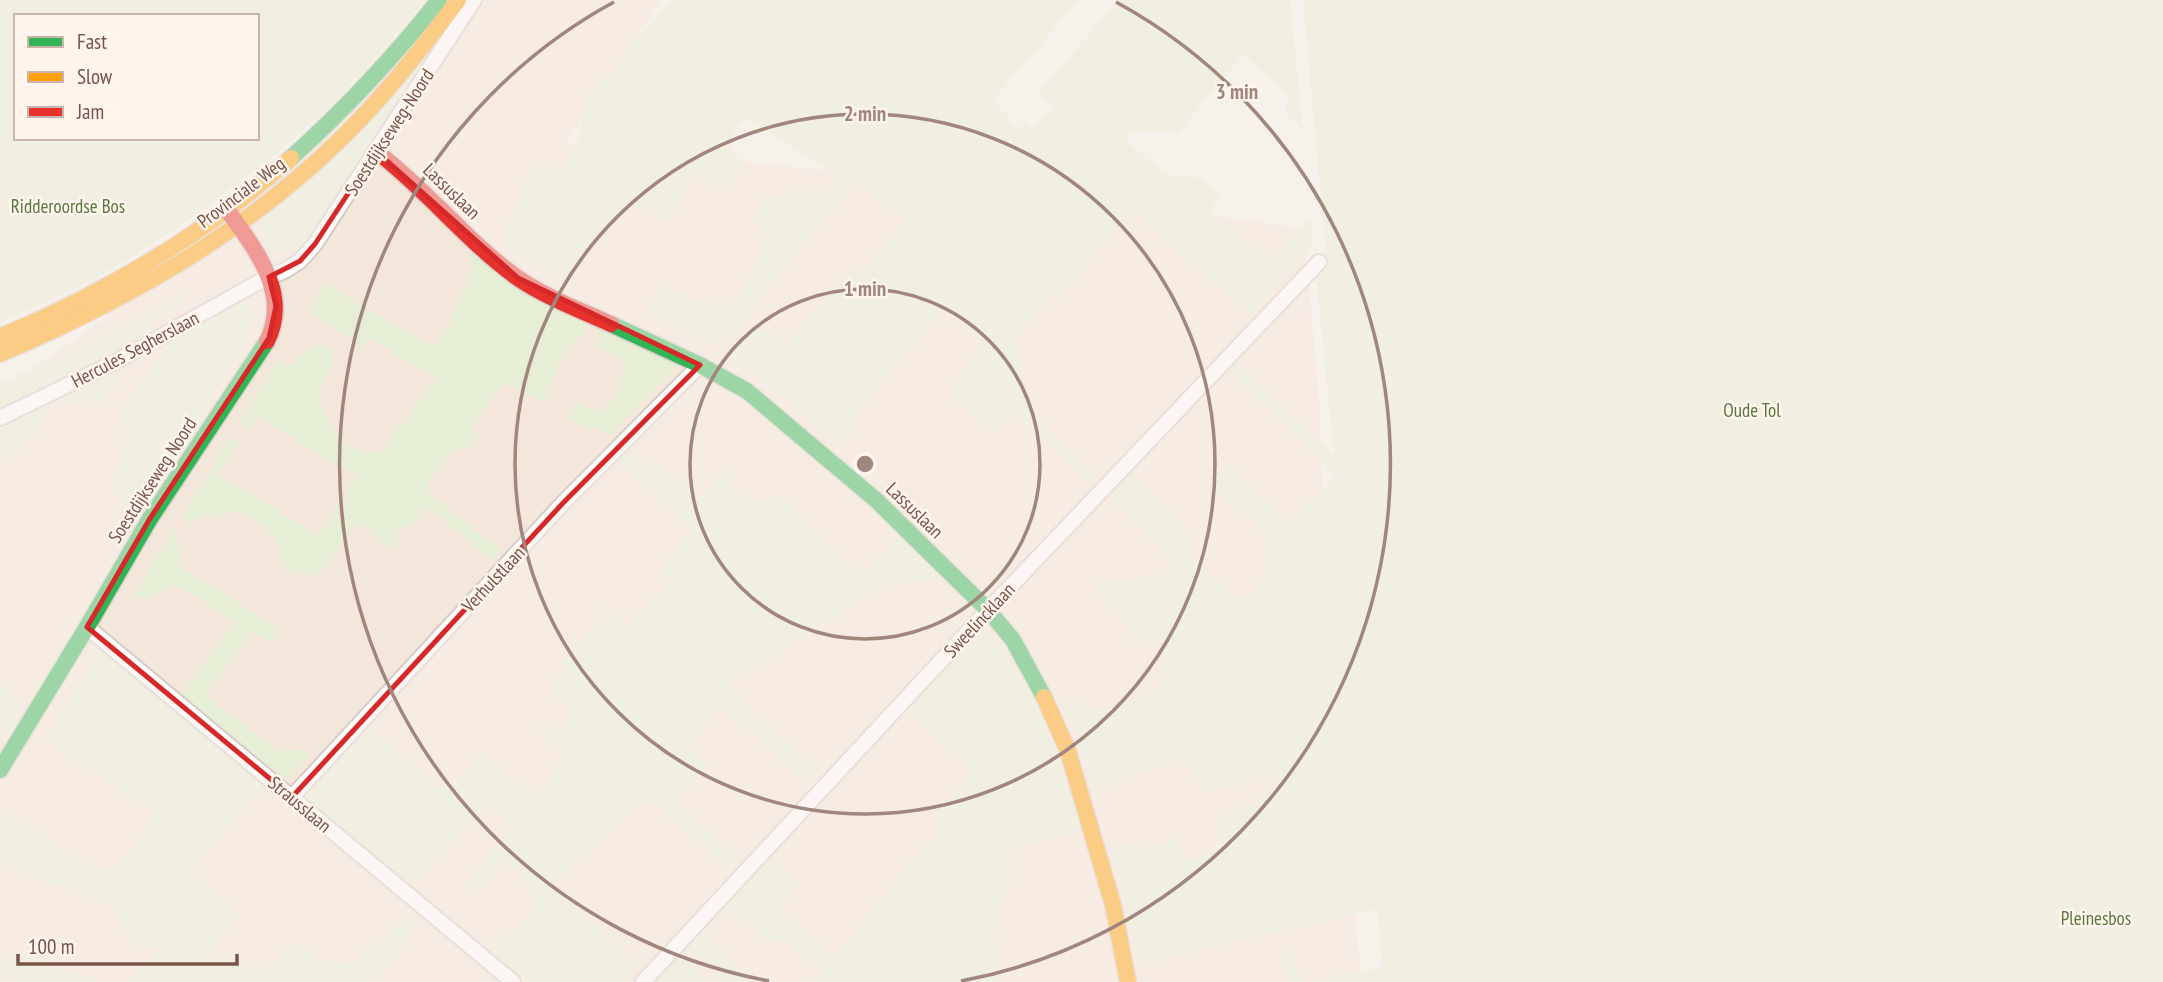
<svg xmlns="http://www.w3.org/2000/svg" width="2163" height="982" font-family="'PT Sans Narrow',sans-serif">
<style>
.residential{fill:#f3e6db}
.green{fill:#e6eed5;fill-rule:evenodd}
.lines{fill:none;stroke-linecap:round;stroke-linejoin:round}
.street-casing{stroke:#d6ccc8;stroke-width:18}
.fast-casing{stroke:#d8cec9;stroke-width:19}
.slow-casing{stroke:#d8cec9;stroke-width:19}
.jam-casing{stroke:#d8cec9;stroke-width:19}
.street{stroke:#fefdfc;stroke-width:14}
.fast{stroke:#30b455;stroke-width:16}
.slow{stroke:#ff9f0a;stroke-width:16}
.jam{stroke:#e5322d;stroke-width:16}
.marked{fill:none;stroke:#d62828;stroke-width:5;stroke-linejoin:round}
.ring{fill:none;stroke:#a0867c;stroke-width:3.5}
.labels{text-anchor:middle;dominant-baseline:central;stroke-width:5;stroke-linejoin:round;paint-order:stroke}
.street-label{font-size:19px;fill:#775449;stroke:#fff5ec}
.park-label{font-size:19px;fill:#56773e;stroke:#fff5ec}
.centre{fill:#a0867c;stroke:#fff5ec;stroke-width:3.5}
.ring-label{font-size:21px;text-anchor:middle;font-weight:bold;fill:#a0867c;stroke:#fff5ec;stroke-width:5;stroke-linejoin:round;paint-order:stroke}
</style>
<rect width="100%" height="100%" fill="#f7f1eb"/>
<polygon class="residential" points="483,0 661,0 566,143 1103,200 1304,229 1319,399 1334,716 1362,982 0,982 0,392 238,224 420,83"/>
<g class="green">
<path d="M0 0H425L362 73 324 112 273 157 177 228 133 256 83 285 0 323ZM16 16H257V138H16Z"/>
<path d="M670 0H1079L992 101 1010 117 1008 120 1019 129 1025 122 1034 129 1053 106 1038 93 1119 0H1290L1303 129 1285 113 1289 97 1246 57 1242 56 1179 131 1175 132 1134 131 1126 133V138L1130 144 1164 173 1171 176 1202 178 1221 195 1209 211 1271 259 1311 216 1313 246 1252 314 1197 269 1131 209 1058 301 1053 296 1049 299 1017 336C1019 367 1026 403 1046 428 1060 445 1081 460 1097 476L1091 483 1013 413 992 432 948 393 973 357 981 343 978 336 943 311 868 397 859 413 852 436 841 448 775 390 725 352 757 324 781 341 788 343 844 278 851 272 869 262 906 222 858 182 793 255 744 322 714 345 688 331 648 314 659 287 664 286C681 292 703 305 721 306 745 307 761 253 766 235L755 222V216L768 197H782C797 184 804 194 820 198 830 192 835 188 835 176L827 169 748 120C738 122 731 137 729 146L743 164 728 190 698 175H693L669 223 628 202H623L567 281 502 244 528 176 533 170 545 164 562 170 579 137 583 110 591 94 601 80 612 72 623 58 630 41 654 20Z"/>
<path d="M1303 0H2163V982H1311L1383 967 1377 909 1140 964 1112 849C1128 843 1129 846 1145 848 1156 849 1167 842 1177 837L1185 861 1220 850C1224 839 1214 829 1217 817 1238 805 1270 805 1279 779L1277 774C1257 771 1240 784 1221 789 1216 790 1210 791 1204 791L1183 757 1095 790 1063 700C1075 700 1084 707 1096 708 1117 711 1141 695 1161 687L1166 681 1162 648 1155 637H1147L1129 645 1133 637V629L1095 591 1104 580C1137 581 1144 582 1173 564L1174 560 1105 494 1127 471 1178 519 1187 533 1190 554 1239 599 1250 596 1268 571 1266 534 1220 494 1214 486 1218 474 1227 463 1288 521 1336 477 1227 369 1235 360 1334 455 1316 275 1327 264Z"/>
<path d="M452 16 311 233C298 249 287 254 267 248 261 236 260 227 263 214Z"/>
<path d="M472 243 591 313 585 331 561 357 544 403 510 385 503 384 470 427 480 435 469 449 457 448C446 460 430 474 427 491L435 498 501 550 492 560 430 509 423 511 410 528 403 526 393 536 400 544 391 547 381 543 364 524H357C344 535 331 568 315 574 310 575 302 574 298 574 277 571 282 556 276 540 271 529 244 509 232 511 227 513 221 517 217 519L206 514 189 524 183 516 231 437 239 442 218 475 319 535 357 477 258 417 250 430 240 422 278 361 288 365C300 360 307 350 319 344L332 350 334 360 318 392C324 419 338 449 369 452 375 452 380 453 385 448 391 442 395 431 399 424L408 423 417 403 437 378 370 339 364 348 308 311 327 280 328 286 423 341 431 345 437 344 451 322 459 299 471 273 470 255Z"/>
<polygon points="187,289 183,300 156,318 145,336 46,388 0,408 0,384 83,345"/>
<polygon points="240,300 248,302 254,314 242,347 138,519 122,505 117,496 114,484 116,472 123,456 128,434 120,414 174,335"/>
<path d="M604 319 678 365 609 435 569 418 572 406 576 404 599 412C616 404 623 379 626 362L596 346Z"/>
<polygon points="133,357 100,404 86,400 64,403 55,397"/>
<path d="M47 401C45 434 24 444 0 462V421Z"/>
<path d="M628 449 665 469 700 496C712 491 720 478 726 466L737 474 729 485C749 505 751 503 777 496L791 504 804 522 861 574 899 536 942 579 884 585 730 683 731 688 755 715 820 769 807 783 720 706 690 747 691 750 707 764 677 799V802L737 857 727 868 655 804 642 803 632 809 594 848 584 856 580 857 553 887 638 965 622 982H529L490 949C497 938 506 936 516 929 551 907 529 880 506 862L475 895 464 885 512 828 487 805 413 885 305 799 303 794 368 725 435 785 449 790 484 752 507 774 536 796 566 757 542 734V726H551L559 732 574 715 549 691 566 670 560 661 584 636 603 625 606 620 604 606 626 625 671 582 659 572 691 531V528L617 460Z"/>
<path d="M175 528 182 568 280 629 270 643 252 631 205 695 278 751C291 751 298 746 310 755L285 781 181 696 234 622 197 597 177 587 166 588 150 598 133 597Z"/>
<polygon points="980,629 985,629 1015,668 1047,722 1081,830 1009,848 1010,878 1000,908 994,936 1001,973 1001,982 814,982 822,971 783,939 771,943 723,904 767,856 797,883 797,886 778,908 836,957 899,876 940,831 933,823 971,772 966,764 904,708"/>
<path d="M102 648 264 787 189 871 239 914 208 955 263 971 296 943C308 953 327 968 345 963 361 959 401 922 415 910 411 943 395 962 369 982H127L160 951 129 940 113 905 88 894 51 884 45 879 17 872 0 861V814L2 811 97 869 113 871C130 855 148 833 152 810L45 740Z"/>
<polygon points="0,685 25,703 1,742 0,741"/>
<polygon points="699,930 725,954 750,982 723,982 701,959 683,947"/>
<polygon points="1288,944 1296,967 1304,982 1287,982 1281,947"/>
<polygon points="677,953 710,982 650,982"/>
<polygon points="0,956 86,977 97,982 18,982 0,975"/>
</g>
<g class="lines">
<g class="street-casing">
<g id="street">
<polyline points="0,418 117,361 257,283 286,270 300,261 315,244 474,0"/>
<polyline points="87,627 513,982"/>
<polyline points="292,797 563,503 700,365"/>
<polyline points="643,982 988,610 1319,262"/>
</g>
</g>
<g class="fast-casing">
<g id="fast">
<path d="M291 158C345 109 394 57 439 0"/>
<polyline points="611,324 700,365 747,391 876,500 988,610 1013,640 1044,697"/>
<polyline points="0,770 87,627 149,520 267,341"/>
</g>
</g>
<g class="slow-casing">
<g id="slow">
<path d="M0 337C105 293 205 234 291 158"/>
<path d="M0 354C136 296 265 222 367 112 400 76 429 39 458 0"/>
<polyline points="1044,697 1068,751 1113,905 1128,982"/>
</g>
</g>
<g class="jam-casing">
<g id="jam">
<path d="M376 151C426 189 465 239 515 276 543 296 580 310 611 324"/>
<path d="M228 211C255 249 291 293 267 341"/>
</g>
</g>
<use href="#street" class="street"/>
<use href="#fast" class="fast"/>
<use href="#slow" class="slow"/>
<use href="#jam" class="jam"/>
</g>
<path d="M0 0H2163V982H0ZM376 151 518 278 700 365 563 503 292 797 87 627 149 520 269 338 276 306 269 277 300 261 315 244Z" fill="#f7f1eb" fill-opacity=".55" fill-rule="evenodd"/>
<path class="marked" d="M376 151 518 278 700 365 563 503 292 797 87 627 149 520 269 338 276 306 269 277 300 261 315 244Z"/>
<g class="ring">
<circle cx="865" cy="464" r="175"/>
<circle cx="865" cy="464" r="350"/>
<path d="M769 981A526 526 0 0 1 614 2M1116 2A526 526 0 0 1 961 981"/>
</g>
<g class="labels">
<g class="street-label">
<text transform="translate(389 132) rotate(-57)">Soestdijkseweg-Noord</text>
<text transform="translate(452 191) rotate(44)">Lassuslaan</text>
<text transform="translate(241 192) rotate(-37)">Provinciale Weg</text>
<text transform="translate(135 349) rotate(-28)">Hercules Segherslaan</text>
<text transform="translate(152 480) rotate(-57)">Soestdijkseweg Noord</text>
<text transform="translate(915 510) rotate(44)">Lassuslaan</text>
<text transform="translate(493 579) rotate(-47)">Verhulstlaan</text>
<text transform="translate(979 620) rotate(-47)">Sweelincklaan</text>
<text transform="translate(300 804) rotate(40)">Strausslaan</text>
</g>
<g class="park-label">
<text x="68" y="206">Ridderoordse Bos</text>
<text x="1752" y="410">Oude Tol</text>
<text x="2096" y="918">Pleinesbos</text>
</g>
</g>
<circle cx="865" cy="464" r="10" class="centre"/>
<g class="ring-label">
<text x="1237" y="99">3 min</text>
<text x="865" y="121">2 min</text>
<text x="865" y="296">1 min</text>
</g>
<rect x="14" y="14" width="245" height="126" fill="#fff5ec" stroke="#c9b5ab" stroke-width="2"/>
<rect x="28" y="37" width="35" height="10" fill="#30b455" stroke="#c9b5ab" stroke-width="2"/>
<text x="77" y="49" font-size="21" fill="#775449">Fast</text>
<rect x="28" y="72" width="35" height="10" fill="#ff9f0a" stroke="#c9b5ab" stroke-width="2"/>
<text x="77" y="84" font-size="21" fill="#775449">Slow</text>
<rect x="28" y="107" width="35" height="10" fill="#e5322d" stroke="#c9b5ab" stroke-width="2"/>
<text x="77" y="119" font-size="21" fill="#775449">Jam</text>
<path d="M18 954v10h219v-10" fill="none" stroke="#775449" stroke-width="3.5"/>
<text x="28" y="954" font-size="21" fill="#775449" stroke="#fff5ec" stroke-width="5" paint-order="stroke">100 m</text>
</svg>
